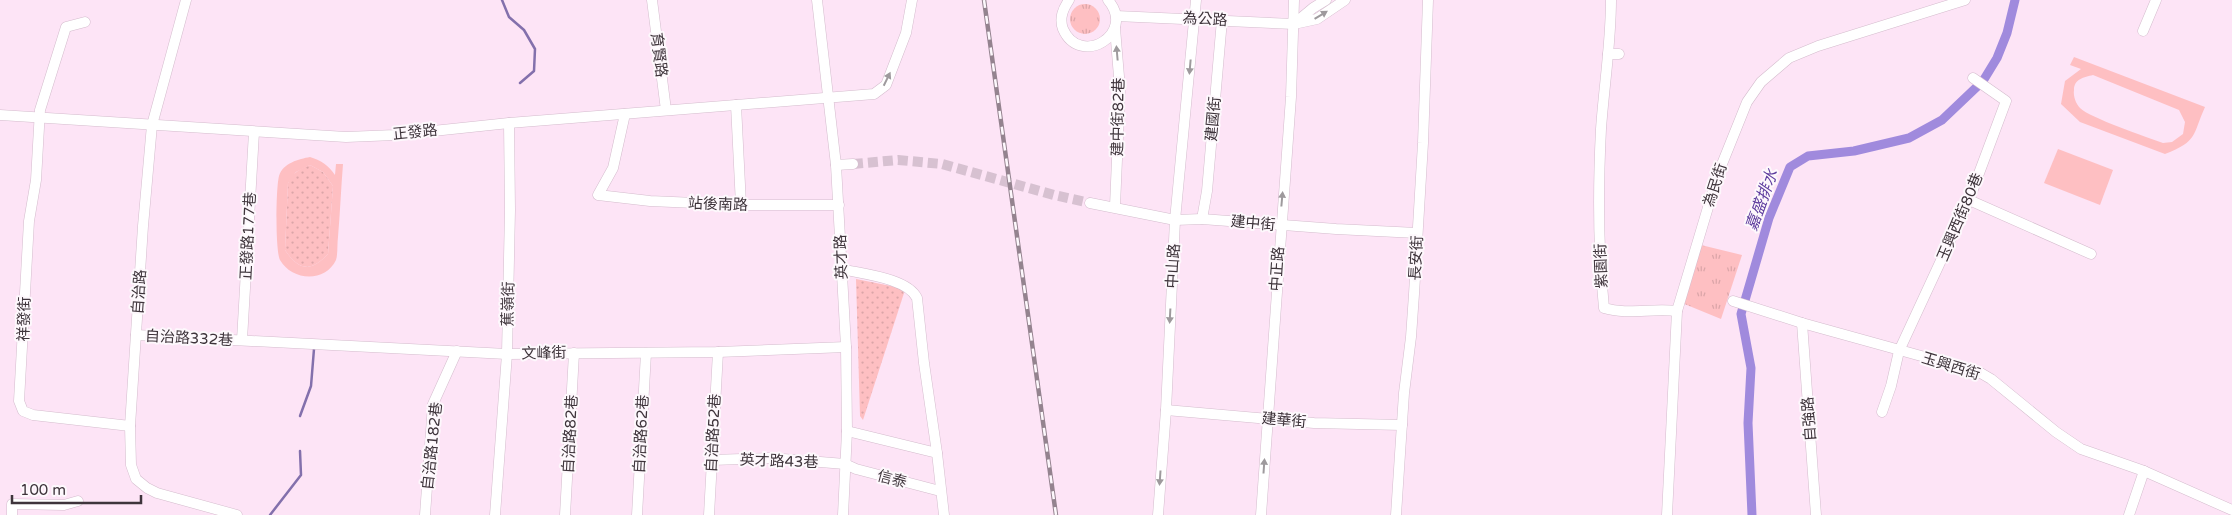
<svg xmlns="http://www.w3.org/2000/svg" width="2232" height="515" font-family="'Varela Round','Noto Sans TC',sans-serif">
<style>
.grass{fill:url(#grass-dots)}
.park{fill:url(#park-tufts)}
.pitch{fill:#febfc2;fill-rule:evenodd}
.lines{fill:none;stroke-linecap:round;stroke-linejoin:round}
.stream{stroke:#8370ac;stroke-width:2.5}
.canal{stroke:#a08add;stroke-width:9}
.minor-tunnel{stroke:#d7c1d1;stroke-width:10;stroke-dasharray:10 5;stroke-linecap:butt}
.minor-casing{stroke:#d4bccd;stroke-width:11}
.minor{stroke:#fff;stroke-width:10}
.rail-casing{stroke:#94838f;stroke-width:4.5}
.rail{stroke:#fdf8fc;stroke-width:2.5;stroke-dasharray:8;stroke-linecap:butt}
.oneway{fill:#9e9a9d}
.labels{text-anchor:middle;dominant-baseline:central;stroke-width:4;stroke-linejoin:round;paint-order:stroke}
.street-label{font-size:15px;fill:#3e343b;stroke:#fdf8fc}
.water-label{font-size:16px;font-style:italic;fill:#5e3d9e;stroke:#fdf8fc}
</style>
<defs>
<pattern id="grass-dots" width="8" height="8" patternUnits="userSpaceOnUse" patternTransform="scale(1.25)"><rect width="8" height="8" fill="#febfc2"/><path d="M2 2h.1M6 6h.1" fill="none" stroke="#dba5a8" stroke-width="1.8" stroke-linecap="round"/></pattern>
<pattern id="park-tufts" width="24" height="20" patternUnits="userSpaceOnUse" patternTransform="scale(1.25)"><rect width="24" height="20" fill="#febfc2"/><path d="M3 7l-1-3M5 7V3M7 7l1-3M15 17l-1-3M17 17v-4M19 17l1-3" fill="none" stroke="#dba5a8"/></pattern>
</defs>
<rect width="100%" height="100%" fill="#fde4f6"/>
<g class="grass">
<path d="M310 165 323 172 333 186 328 254C311 272 299 271 285 250L288 183C292 173 300 169 310 165Z"/>
<polygon points="856,279 901,288 904,293 863,420 860,416"/>
</g>
<g class="park">
<circle cx="1085" cy="19" r="15"/>
<polygon points="1701,245 1742,255 1721,319 1682,303"/>
</g>
<g class="pitch">
<path d="M2074 57 2205 107C2192 136 2198 141 2165 154L2080 122 2061 104 2065 81 2081 69 2070 65ZM2093 75 2179 110 2185 122 2183 134 2172 142 2163 143C2147 137 2090 118 2080 108 2076 104 2073 96 2074 90 2074 79 2084 77 2093 75Z"/>
<polygon points="2058,149 2113,170 2100,205 2044,183"/>
<path d="M310 157C322 161 328 165 335 175L336 164H343C341 189 340 213 338 237 337 244 338 254 336 260 325 283 292 281 280 260 275 250 276 187 279 176 283 163 299 159 310 157ZM310 165 323 172 333 186 328 254C311 272 299 271 285 250L288 183 296 172Z"/>
</g>
<g class="lines">
<g class="stream">
<polyline points="502,0 509,17 524,30 535,49 534,71 520,83"/>
<polyline points="300,416 311,386 314,349"/>
<polyline points="270,515 301,475 300,451"/>
</g>
<polyline class="canal" points="1752,515 1748,423 1751,368 1741,314 1769,218 1790,167 1808,156 1854,151 1909,138 1942,120 1983,81 1997,58 2007,33 2015,0"/>
<polyline class="minor-tunnel" points="853,164 898,160 942,164 1054,195 1090,203"/>
<g class="minor-casing">
<g id="minor">
<polyline points="186,0 152,125 143,226 130,426 131,465 136,479 147,488 157,493 237,515"/>
<polyline points="652,0 666,110"/>
<polyline points="817,0 836,165 846,347 847,431 843,515"/>
<path d="M1069 0C1063 9 1059 18 1063 29 1080 68 1137 34 1108 0"/>
<path d="M1611 0C1611 43 1604 86 1601 129 1598 188 1598 249 1604 308 1627 315 1652 308 1677 311"/>
<polyline points="1116,16 1294,24 1317,19 1345,0"/>
<polyline points="85,22 66,27 40,110 36,180 29,221 19,401 23,411 33,415 130,426"/>
<polyline points="1295,23 1313,8 1326,0"/>
<polyline points="2143,31 2156,0"/>
<polyline points="1608,54 1619,54"/>
<polyline points="736,105 741,205"/>
<polyline points="625,114 613,168 598,195 650,201 741,205 839,205"/>
<polyline points="0,115 346,137 395,135 509,123 874,94 886,85 906,33 912,0"/>
<polyline points="836,165 853,164"/>
<polyline points="1969,200 2091,254"/>
<polyline points="1090,203 1175,220 1202,219 1336,229 1417,233"/>
<polyline points="1115,206 1120,89 1115,28"/>
<polyline points="1202,219 1207,191 1222,20"/>
<path d="M841 269C862 274 907 278 917 298L924 363 937 453 944 515"/>
<polyline points="1733,301 1802,323 1979,372 1991,379 2056,432 2081,449 2144,471 2232,510"/>
<polyline points="1802,323 1816,515"/>
<polyline points="136,335 507,354 718,352 846,347"/>
<polyline points="242,340 254,132"/>
<polyline points="1166,410 1314,423 1402,425"/>
<polyline points="1882,412 1891,386 1899,351 1969,200 2006,101 1973,78"/>
<polyline points="847,431 937,453"/>
<polyline points="712,460 771,458 845,464 856,469 940,491"/>
<polyline points="12,515 12,504 64,505 78,501"/>
<polyline points="425,515 433,404 457,351"/>
<polyline points="495,515 507,354 510,210 509,123"/>
<polyline points="565,515 574,353"/>
<polyline points="637,515 646,353"/>
<polyline points="709,515 718,352"/>
<polyline points="1158,515 1166,410 1175,220 1196,0"/>
<polyline points="1261,515 1291,97 1294,0"/>
<polyline points="1396,515 1404,393 1411,337 1414,294 1423,143 1428,0"/>
<polyline points="1667,515 1677,311 1718,174 1747,102 1761,82 1789,58 1818,46 1965,0"/>
<polyline points="2129,515 2144,471"/>
</g>
</g>
<use href="#minor" class="minor"/>
<g class="rail-casing">
<polyline id="rail" points="984,0 1056,515"/>
</g>
<use href="#rail" class="rail"/>
</g>
<defs><path id="oneway-solid" d="M-6-.8H1V-3.2L6.5 0L1 3.2V.8H-6Z" transform="scale(1.25)"/></defs>
<g class="oneway">
<use href="#oneway-solid" transform="translate(1321 15) rotate(-31)"/>
<use href="#oneway-solid" transform="translate(1117 53) rotate(-95)"/>
<use href="#oneway-solid" transform="translate(1190 67) rotate(95)"/>
<use href="#oneway-solid" transform="translate(887 79) rotate(-64)"/>
<use href="#oneway-solid" transform="translate(1282 199) rotate(-85)"/>
<use href="#oneway-solid" transform="translate(1170 316) rotate(93)"/>
<use href="#oneway-solid" transform="translate(1264 466) rotate(-86)"/>
<use href="#oneway-solid" transform="translate(1160 478) rotate(94)"/>
</g>
<g class="labels">
<g class="street-label">
<text transform="translate(1205 19) rotate(3)">為公路</text>
<text transform="translate(659 55) rotate(83)">育賢路</text>
<text transform="translate(1118 117) rotate(-89)">建中街82巷</text>
<text transform="translate(1213 119) rotate(-85)">建國街</text>
<text transform="translate(415 132) rotate(-6)">正發路</text>
<text transform="translate(1715 185) rotate(-72)">為民街</text>
<text transform="translate(718 204) rotate(2)">站後南路</text>
<text transform="translate(1960 217) rotate(-67)">玉興西街80巷</text>
<text transform="translate(1253 223) rotate(5)">建中街</text>
<text transform="translate(248 236) rotate(-87)">正發路177巷</text>
<text transform="translate(841 257) rotate(-92)">英才路</text>
<text transform="translate(1416 258) rotate(-87)">長安街</text>
<text transform="translate(1173 266) rotate(-87)">中山路</text>
<text transform="translate(1601 266) rotate(-92)">紫園街</text>
<text transform="translate(1277 269) rotate(-86)">中正路</text>
<text transform="translate(139 292) rotate(-86)">自治路</text>
<text transform="translate(508 304) rotate(-89)">蕉嶺街</text>
<text transform="translate(24 319) rotate(-88)">祥發街</text>
<text transform="translate(189 338) rotate(3)">自治路332巷</text>
<text transform="translate(544 353) rotate(-1)">文峰街</text>
<text transform="translate(1951 366) rotate(17)">玉興西街</text>
<text transform="translate(1809 419) rotate(-94)">自強路</text>
<text transform="translate(1284 420) rotate(5)">建華街</text>
<text transform="translate(713 433) rotate(-87)">自治路52巷</text>
<text transform="translate(570 434) rotate(-87)">自治路82巷</text>
<text transform="translate(641 434) rotate(-87)">自治路62巷</text>
<text transform="translate(432 446) rotate(-84)">自治路182巷</text>
<text transform="translate(779 461) rotate(2)">英才路43巷</text>
<text transform="translate(892 479) rotate(15)">信泰</text>
</g>
<g class="water-label">
<text transform="translate(1762 200) rotate(-70)">嘉盛排水</text>
</g>
</g>
<path d="M12 495v8h129v-8" fill="none" stroke="#3e343b" stroke-width="2.5"/>
<text x="20" y="495" font-size="15" fill="#3e343b" stroke="#fdf8fc" stroke-width="4" paint-order="stroke">100 m</text>
</svg>
